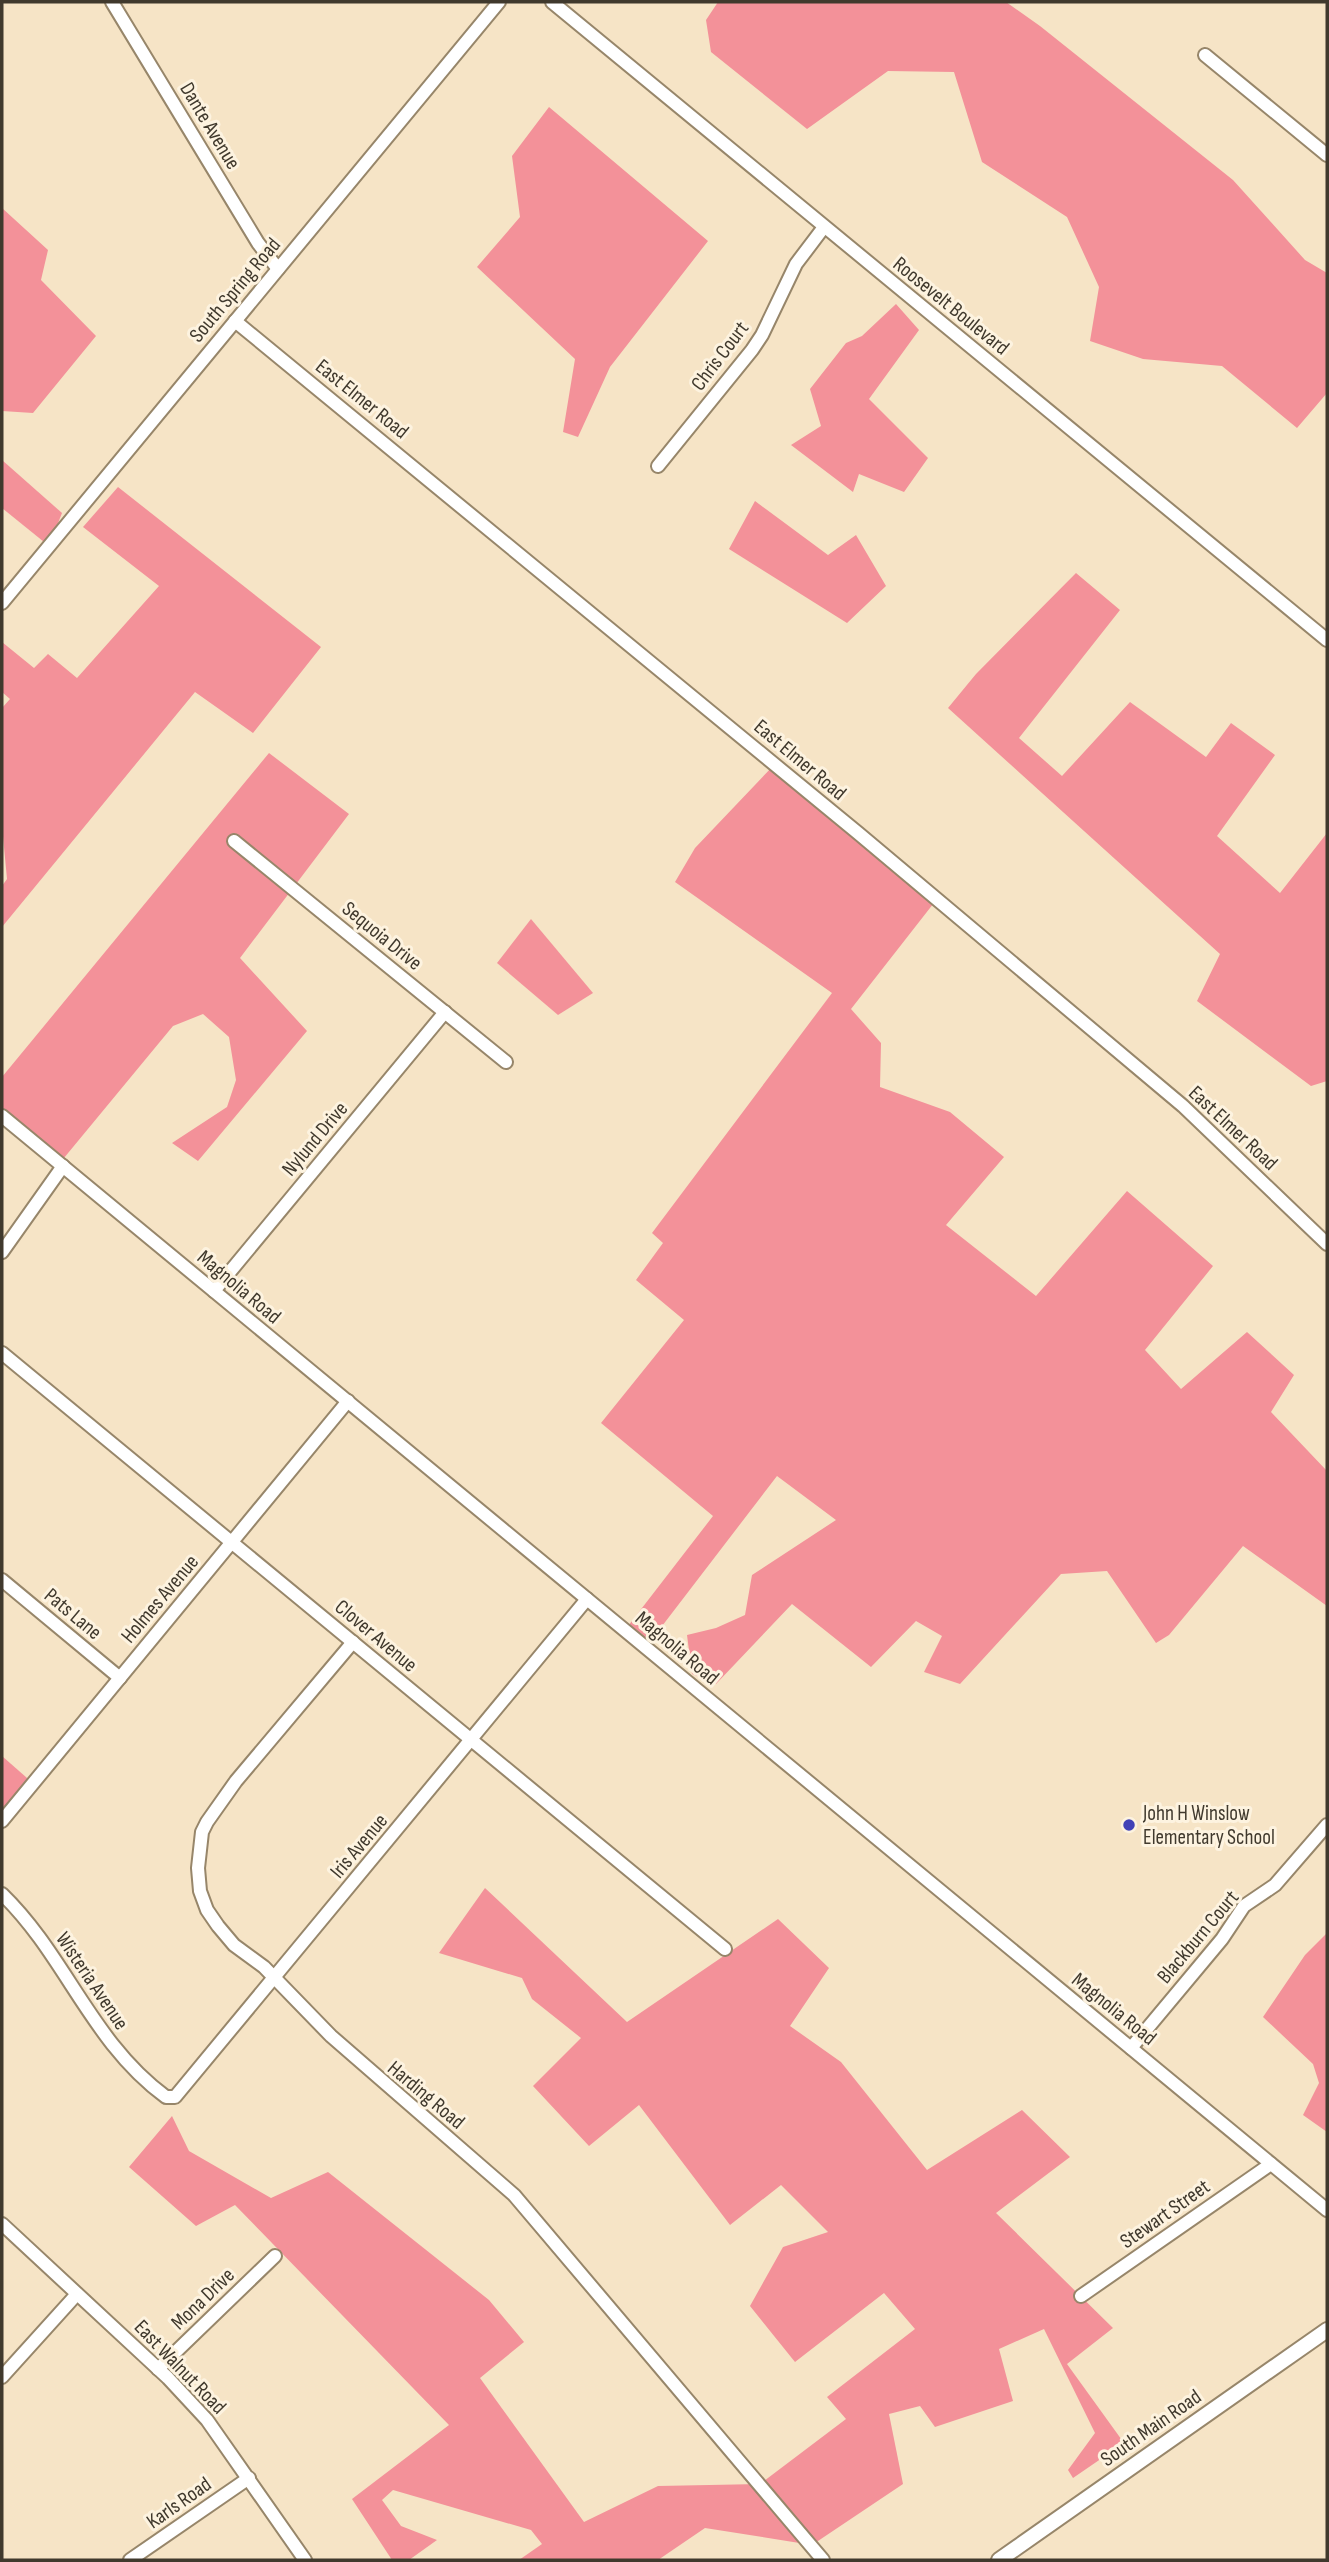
<svg xmlns="http://www.w3.org/2000/svg" width="1329" height="2562" font-family="'Sofia Sans Condensed',sans-serif">
<style>
.forest{fill:#f39199}
.lines{fill:none;stroke-linecap:round;stroke-linejoin:round}
.minor-casing{stroke:#97866a;stroke-width:16}
.major-casing{stroke:#97866a;stroke-width:18}
.minor{stroke:#fff;stroke-width:12}
.major{stroke:#fff;stroke-width:14}
.poi-dot{fill:#4141b6;stroke:#fdf3e0;stroke-width:2.5}
.labels{text-anchor:middle;dominant-baseline:central;stroke-width:6;stroke-linejoin:round;paint-order:stroke}
.street-label{font-size:21px;fill:#40392d;stroke:#fdf3e0}
.poi-label{font-size:21px;fill:#40392d;stroke:#fdf3e0;text-anchor:start}
</style>
<rect width="100%" height="100%" fill="#f6e4c6"/>
<g class="forest">
<polygon points="718,2 1006,2 1040,26 1233,180 1305,260 1327,273 1327,393 1297,428 1222,366 1143,359 1090,341 1099,287 1067,217 982,162 954,72 888,71 807,129 711,52 706,20"/>
<polygon points="549,107 708,241 610,367 578,437 563,432 575,359 477,267 520,217 512,156"/>
<polygon points="2,208 48,250 41,280 96,336 33,413 2,411"/>
<polygon points="896,304 919,330 869,399 928,458 904,492 859,474 853,492 791,445 821,426 810,389 846,343 862,336"/>
<polygon points="2,460 62,513 49,546 2,508"/>
<polygon points="118,487 321,647 253,733 195,692 2,927 2,886 7,879 2,826 2,708 10,699 2,692 2,642 34,668 48,654 77,678 159,586 83,527"/>
<polygon points="755,501 828,555 856,535 886,586 847,623 729,549"/>
<polygon points="1076,573 1120,610 1019,738 1062,776 1130,702 1206,757 1231,723 1275,755 1217,836 1280,893 1327,833 1327,1081 1311,1086 1197,1001 1220,954 948,708 976,674"/>
<polygon points="269,753 349,814 240,958 307,1031 198,1161 172,1143 227,1107 236,1080 229,1037 203,1014 173,1026 59,1164 2,1116 2,1077"/>
<polygon points="774,765 937,899 851,1009 881,1043 880,1087 950,1112 1004,1157 946,1225 1036,1296 1127,1191 1213,1266 1145,1350 1181,1389 1247,1332 1294,1375 1271,1412 1327,1471 1327,1606 1243,1546 1169,1635 1156,1643 1107,1571 1061,1574 960,1684 924,1672 942,1636 916,1621 871,1667 792,1604 716,1684 692,1674 687,1635 716,1628 745,1615 752,1575 836,1520 777,1476 646,1647 625,1630 713,1516 601,1423 684,1320 636,1280 663,1243 652,1233 832,993 675,882 695,848"/>
<polygon points="531,919 593,993 558,1015 497,963"/>
<polygon points="2,1756 35,1785 2,1825"/>
<polygon points="485,1888 627,2022 778,1919 829,1968 790,2026 841,2062 927,2170 1022,2110 1070,2157 996,2213 1113,2328 1067,2364 1124,2443 1073,2478 1068,2470 1095,2433 1044,2329 999,2349 1013,2401 935,2427 920,2406 889,2414 903,2484 812,2545 705,2528 658,2560 474,2560 519,2560 542,2544 531,2530 393,2490 382,2500 401,2526 437,2540 409,2560 392,2560 352,2499 449,2425 235,2205 196,2226 129,2167 172,2116 189,2151 271,2198 328,2172 489,2300 524,2342 480,2378 584,2522 658,2486 760,2484 846,2419 827,2397 915,2329 884,2293 795,2362 750,2306 783,2247 828,2232 781,2185 730,2225 639,2105 589,2146 533,2086 581,2038 532,1999 522,1978 439,1953"/>
<polygon points="1327,1933 1327,2132 1303,2115 1319,2083 1313,2064 1263,2017 1305,1955"/>
</g>
<g class="lines">
<g class="minor-casing">
<g id="minor">
<polyline points="112,2 258,243 278,269"/>
<polyline points="552,2 1327,640"/>
<polyline points="1205,55 1327,155"/>
<polyline points="235,321 858,833 1183,1106 1327,1244"/>
<polyline points="658,466 752,350 762,335 796,264 824,227"/>
<polyline points="2,603 499,2"/>
<polyline points="234,841 506,1062"/>
<polyline points="2,1116 1327,2210"/>
<polyline points="2,1252 63,1166"/>
<polyline points="214,1291 445,1012"/>
<polyline points="2,1353 725,1949"/>
<polyline points="2,1580 120,1678"/>
<polyline points="353,1642 236,1781 207,1822 202,1832 198,1868 200,1891 207,1910 218,1926 234,1945 264,1967 331,2036 514,2195 823,2560"/>
<polyline points="2,1821 348,1401"/>
<path d="M2 1894C66 1956 91 2042 166 2097H175L587 1599"/>
<polyline points="1131,2048 1222,1939 1244,1906 1275,1885 1327,1825"/>
<polyline points="2,2224 168,2378 207,2420 305,2560"/>
<polyline points="1081,2296 1271,2164"/>
<polyline points="158,2369 275,2256"/>
<polyline points="2,2377 77,2294"/>
<polyline points="130,2560 249,2478"/>
</g>
</g>
<g class="major-casing">
<polyline id="major" points="999,2560 1327,2330"/>
</g>
<use href="#minor" class="minor"/>
<use href="#major" class="major"/>
</g>
<circle class="poi-dot" cx="1129" cy="1825" r="7"/>
<g class="labels">
<g class="street-label">
<text transform="translate(210 126) rotate(59)">Dante Avenue</text>
<text transform="translate(235 290) rotate(-50)">South Spring Road</text>
<text transform="translate(951 306) rotate(39)">Roosevelt Boulevard</text>
<text transform="translate(720 356) rotate(-53)">Chris Court</text>
<text transform="translate(362 399) rotate(39)">East Elmer Road</text>
<text transform="translate(800 760) rotate(40)">East Elmer Road</text>
<text transform="translate(382 936) rotate(39)">Sequoia Drive</text>
<text transform="translate(1233 1128) rotate(43)">East Elmer Road</text>
<text transform="translate(315 1139) rotate(-50)">Nylund Drive</text>
<text transform="translate(239 1287) rotate(40)">Magnolia Road</text>
<text transform="translate(160 1599) rotate(-50)">Holmes Avenue</text>
<text transform="translate(73 1614) rotate(40)">Pats Lane</text>
<text transform="translate(376 1636) rotate(40)">Clover Avenue</text>
<text transform="translate(677 1648) rotate(40)">Magnolia Road</text>
<text transform="translate(359 1846) rotate(-50)">Iris Avenue</text>
<text transform="translate(1198 1937) rotate(-50)">Blackburn Court</text>
<text transform="translate(92 1981) rotate(56)">Wisteria Avenue</text>
<text transform="translate(1114 2009) rotate(39)">Magnolia Road</text>
<text transform="translate(426 2095) rotate(40)">Harding Road</text>
<text transform="translate(1165 2214) rotate(-35)">Stewart Street</text>
<text transform="translate(203 2299) rotate(-44)">Mona Drive</text>
<text transform="translate(180 2367) rotate(46)">East Walnut Road</text>
<text transform="translate(1151 2428) rotate(-35)">South Main Road</text>
<text transform="translate(179 2503) rotate(-35)">Karls Road</text>
</g>
<g class="poi-label">
<text x="1143" y="1813">John H Winslow<tspan x="1143" dy="24">Elementary School</tspan></text>
</g>
</g>
<rect width="1329" height="2562" fill="none" stroke="#40392d" stroke-width="7"/>
</svg>
